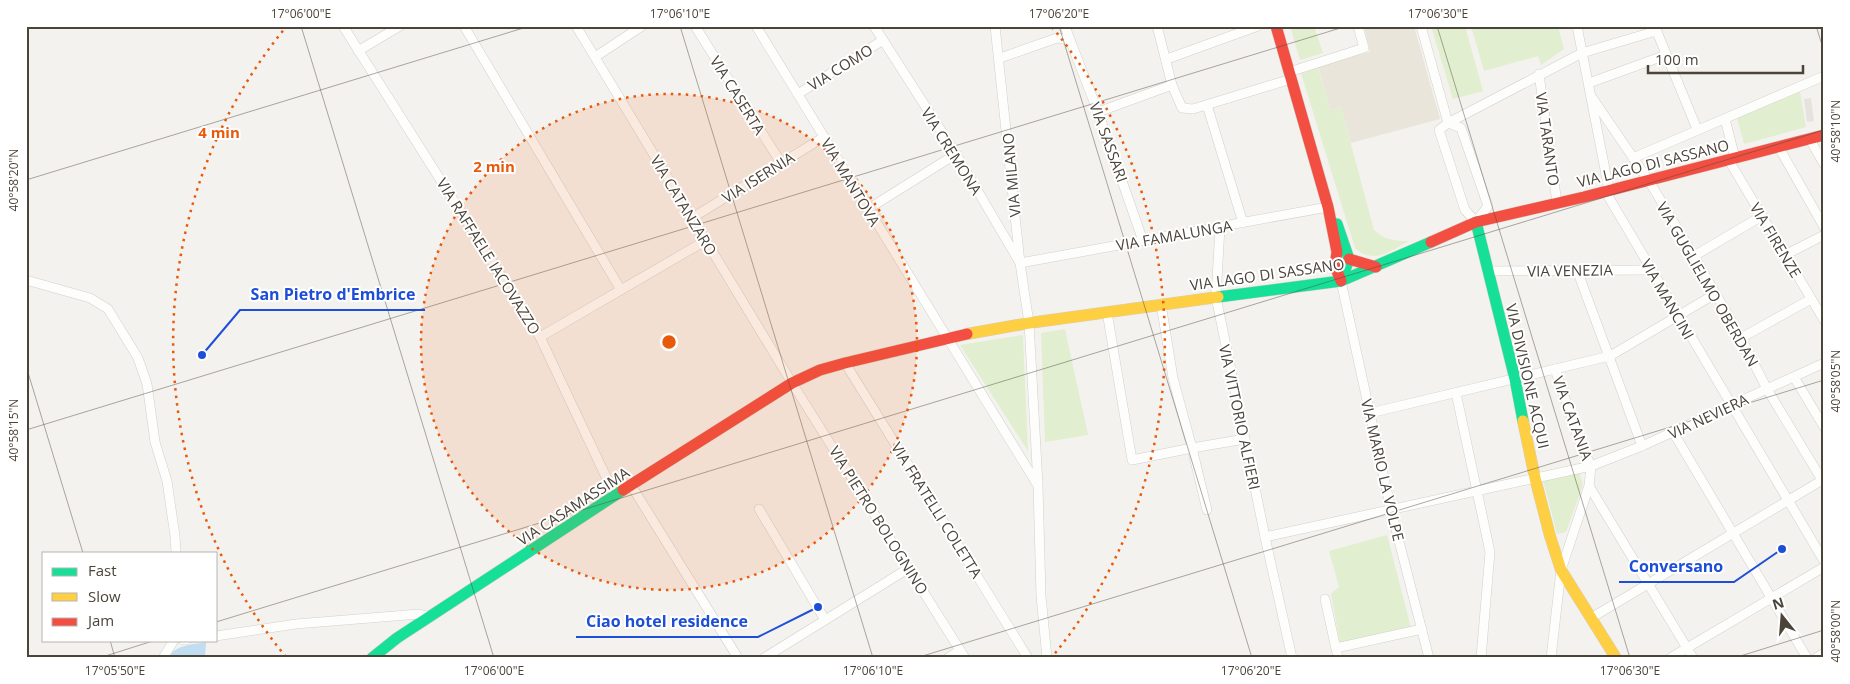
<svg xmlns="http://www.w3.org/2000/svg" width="1850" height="684" font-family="'Open Sans',sans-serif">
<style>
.education{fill:#eae5da}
.green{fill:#e1eecf}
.parking{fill:#e6e3df}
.water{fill:#c0ddf1}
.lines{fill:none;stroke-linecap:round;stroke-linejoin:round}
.street-casing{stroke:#d2d0cb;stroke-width:10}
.fast-casing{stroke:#d3cfc5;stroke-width:12}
.slow-casing{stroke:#d3cfc5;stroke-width:12}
.jam-casing{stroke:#d3cfc5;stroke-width:12}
.street{stroke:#fdfdfc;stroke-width:9}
.fast{stroke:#16e098;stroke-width:11}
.slow{stroke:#ffcf43;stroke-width:11}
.jam{stroke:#f24e42;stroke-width:11}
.ticks{fill:none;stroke:#4b4439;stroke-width:1;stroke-opacity:0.45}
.ring{fill:none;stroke:#e8590c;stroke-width:2.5;stroke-dasharray:2.5 5}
.labels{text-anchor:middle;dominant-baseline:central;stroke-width:4;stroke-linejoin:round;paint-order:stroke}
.street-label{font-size:15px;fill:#4b4439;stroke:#fff}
.centre{fill:#e8590c;stroke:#fff;stroke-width:2.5}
.ring-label{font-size:15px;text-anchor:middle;font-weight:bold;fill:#e8590c;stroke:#fff;stroke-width:4;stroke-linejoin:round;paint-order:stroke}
.leader{fill:none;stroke:#1d4ed8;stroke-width:2}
.callout-dot{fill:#1d4ed8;stroke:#fff;stroke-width:2}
.callout-label{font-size:16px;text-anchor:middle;font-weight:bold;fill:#1d4ed8;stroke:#fff;stroke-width:4;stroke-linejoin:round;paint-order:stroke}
.neatline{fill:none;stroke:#4b4439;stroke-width:2}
.ticks-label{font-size:12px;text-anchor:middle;fill:#4b4439}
</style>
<rect width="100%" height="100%" fill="#f4f2ee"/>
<polygon class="education" points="1364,26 1414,26 1440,119 1351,143 1341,107 1330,110 1318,66 1370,52"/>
<g class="green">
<polygon points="1290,26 1314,26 1323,53 1300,60"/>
<polygon points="1431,26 1465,26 1483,91 1453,99"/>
<polygon points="1471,26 1558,26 1564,49 1541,65 1538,56 1484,71"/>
<path d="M1318 68 1330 110 1341 107 1374 230C1385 240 1394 241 1409 241 1390 251 1374 265 1355 248L1301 73Z"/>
<polygon points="1800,92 1806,127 1744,144 1737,118"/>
<polygon points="1065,329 1088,435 1045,442 1041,333"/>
<polygon points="1023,335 1028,451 960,345"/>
<polygon points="1579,472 1583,485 1566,532 1557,534 1543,480"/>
<polygon points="1387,535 1411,628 1340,643 1331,594 1339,587 1329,551"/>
</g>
<polygon class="parking" points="1811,98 1814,121 1807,122 1804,99"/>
<path class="water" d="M206 642 205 658H168C176 644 192 645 206 642Z"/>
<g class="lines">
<g class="street-casing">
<g id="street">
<polyline points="343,26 540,337 615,496"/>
<polyline points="464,26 621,290"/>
<polyline points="576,26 792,383 965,658"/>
<polyline points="695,26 781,163"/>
<polyline points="756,26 1037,484"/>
<polyline points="874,26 956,154 1020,263 1328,207"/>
<polyline points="995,26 1020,263 1029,323 1038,485 1041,596 1047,658"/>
<polyline points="1065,26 1072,45"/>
<polyline points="1157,26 1172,85 1182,108 1193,109 1291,79"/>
<polyline points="1421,26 1448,123"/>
<polyline points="1577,26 1609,190"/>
<polyline points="1655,27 1697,129"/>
<polyline points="358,51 400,26"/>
<polyline points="595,57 642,26"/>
<polyline points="1000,58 1057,38 1068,40 1072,45 1098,112 1143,241"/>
<polyline points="1167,59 1258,26"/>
<polyline points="1289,72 1364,48 1358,26"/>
<polyline points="1539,74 1557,203"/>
<polyline points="1589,83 1666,55"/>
<polyline points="798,94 883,40"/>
<polyline points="1591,96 1649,181 1694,256 1741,338 1767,389 1822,480"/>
<polyline points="1207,105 1243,223"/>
<polyline points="1098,112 1172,85"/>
<polyline points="1725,119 1735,158"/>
<polyline points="1448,123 1461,128 1488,206 1476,222 1465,210 1439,130 1448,123 1582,53 1656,31"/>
<polyline points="1809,138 1824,164"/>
<polyline points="1778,146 1824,227"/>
<polyline points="1633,158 1824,76"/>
<polyline points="1728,159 1824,320"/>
<polyline points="1605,191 1824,561"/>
<polyline points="868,209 956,154"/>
<polyline points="692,218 824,137"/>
<polyline points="1220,227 1216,297 1265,537 1292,658"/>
<polyline points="1785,255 1824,235"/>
<polyline points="1694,256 1762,216"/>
<polyline points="1577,270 1642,446"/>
<polyline points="1488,271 1652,270"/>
<polyline points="26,280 90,298 108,309 138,358 147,384 155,442 167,481 175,536 176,553"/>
<polyline points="1341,281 1391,510 1429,658"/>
<polyline points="1107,312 1132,460 1192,448 1173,378 1161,304"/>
<polyline points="540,337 705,241"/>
<polyline points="1741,338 1811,299"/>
<polyline points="845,363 1028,658"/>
<polyline points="1555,369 1580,443 1591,466"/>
<polyline points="1794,377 1824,427"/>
<polyline points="1456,393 1490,552 1481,658"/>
<polyline points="1370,413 1610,356 1715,294"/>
<polyline points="1673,432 1807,658"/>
<polyline points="631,485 738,658"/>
<polyline points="1589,486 1693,658"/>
<polyline points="759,509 825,620"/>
<polyline points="1207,510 1192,448 1245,439"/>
<polyline points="1265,537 1591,466 1642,446 1824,363"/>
<polyline points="1325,599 1338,658"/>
<polyline points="1591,618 1824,479"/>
<polyline points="216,636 296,624 419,614 431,617"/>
<polyline points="183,640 186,640"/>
<polyline points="1336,648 1422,629"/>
<polyline points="163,658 174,640"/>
<polyline points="764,658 909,568"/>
<polyline points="948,658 960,650"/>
<polyline points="1551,658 1561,570 1589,486 1591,466"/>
<polyline points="1670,658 1824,567"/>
<polyline points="1816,658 1824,653"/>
</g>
</g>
<g class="fast-casing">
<g id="fast">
<polyline points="1476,222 1515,379 1523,421"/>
<polyline points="1337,224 1349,259 1341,281"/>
<polyline points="1218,297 1341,281 1431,242"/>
<polyline points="372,658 397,638 623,490"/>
</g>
</g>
<g class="slow-casing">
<g id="slow">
<polyline points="967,334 1029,323 1218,297"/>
<polyline points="1523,421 1535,478 1550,536 1561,570 1616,658"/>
</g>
</g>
<g class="jam-casing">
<g id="jam">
<polyline points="1276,26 1328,207 1337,252 1335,266 1341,281"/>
<polyline points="1431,242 1476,222 1584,197 1824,135"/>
<polyline points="1349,259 1376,267"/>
<polyline points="623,490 792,383 820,370 845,363 967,334"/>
</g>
</g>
<use href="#street" class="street"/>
<use href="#fast" class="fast"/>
<use href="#slow" class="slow"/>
<use href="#jam" class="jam"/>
</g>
<path class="ticks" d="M301 26 494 658M680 26 873 658M1059 26 1252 658M1437 26 1630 658M1816 26 1824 51M26 180 530 26M26 366 83 553M26 430 1347 26M216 622 1824 130M110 640 115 658M99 658 156 640M916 658 1824 380M1734 658 1824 630"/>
<circle cx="669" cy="342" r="248" fill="#e8590c" fill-opacity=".12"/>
<g class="ring">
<circle cx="669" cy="342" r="248"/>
<path d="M286 657A496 496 0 0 1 286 27M1052 27A496 496 0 0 1 1052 657"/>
</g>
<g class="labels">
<g class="street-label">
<text transform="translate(840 67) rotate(-32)">VIA COMO</text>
<text transform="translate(738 95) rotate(58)">VIA CASERTA</text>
<text transform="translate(1548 139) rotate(82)">VIA TARANTO</text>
<text transform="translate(1109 142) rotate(70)">VIA SASSARI</text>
<text transform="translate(952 151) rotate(58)">VIA CREMONA</text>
<text transform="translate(1653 163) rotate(-14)">VIA LAGO DI SASSANO</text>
<text transform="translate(1011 175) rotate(-95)">VIA MILANO</text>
<text transform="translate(758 177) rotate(-32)">VIA ISERNIA</text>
<text transform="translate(851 182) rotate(59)">VIA MANTOVA</text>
<text transform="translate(684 205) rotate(59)">VIA CATANZARO</text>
<text transform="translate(1174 235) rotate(-10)">VIA FAMALUNGA</text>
<text transform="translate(1776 240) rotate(59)">VIA FIRENZE</text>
<text transform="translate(489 256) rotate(58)">VIA RAFFAELE IACOVAZZO</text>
<text transform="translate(1570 270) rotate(-1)">VIA VENEZIA</text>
<text transform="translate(1267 274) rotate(-8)">VIA LAGO DI SASSANO</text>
<text transform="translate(1708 284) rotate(60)">VIA GUGLIELMO OBERDAN</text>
<text transform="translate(1668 299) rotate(60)">VIA MANCINI</text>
<text transform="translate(1528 376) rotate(77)">VIA DIVISIONE ACQUI</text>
<text transform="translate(1708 416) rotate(-25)">VIA NEVIERA</text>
<text transform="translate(1240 417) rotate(78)">VIA VITTORIO ALFIERI</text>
<text transform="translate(1573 418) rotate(70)">VIA CATANIA</text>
<text transform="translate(1383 470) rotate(77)">VIA MARIO LA VOLPE</text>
<text transform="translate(573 506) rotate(-33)">VIA CASAMASSIMA</text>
<text transform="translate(937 510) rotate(58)">VIA FRATELLI COLETTA</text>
<text transform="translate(879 520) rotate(58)">VIA PIETRO BOLOGNINO</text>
</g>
</g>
<circle cx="669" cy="342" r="8" class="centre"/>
<g class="ring-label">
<text x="219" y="138">4 min</text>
<text x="494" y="172">2 min</text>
</g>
<path class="leader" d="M202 355L240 310H425M1782 549L1734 582H1619M818 607L758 637H576"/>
<g class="callout-dot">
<circle cx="202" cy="355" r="5"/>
<circle cx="1782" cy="549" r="5"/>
<circle cx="818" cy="607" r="5"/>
</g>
<g class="callout-label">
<text x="333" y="300">San Pietro d'Embrice</text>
<text x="1676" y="572">Conversano</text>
<text x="667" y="627">Ciao hotel residence</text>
</g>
<rect width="1850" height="684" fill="none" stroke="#ffffff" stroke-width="55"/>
<rect x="42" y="552" width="175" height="90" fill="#ffffff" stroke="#b7b4b0"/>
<rect x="52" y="568" width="25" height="8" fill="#16e098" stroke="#b7b4b0"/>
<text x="88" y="576" font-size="15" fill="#4b4439">Fast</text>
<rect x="52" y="593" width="25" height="8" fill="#ffcf43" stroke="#b7b4b0"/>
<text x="88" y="602" font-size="15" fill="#4b4439">Slow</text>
<rect x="52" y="618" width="25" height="8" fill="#f24e42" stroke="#b7b4b0"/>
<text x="88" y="626" font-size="15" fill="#4b4439">Jam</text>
<g transform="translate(1782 616) rotate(343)" stroke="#ffffff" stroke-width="4" paint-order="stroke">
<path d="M0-4L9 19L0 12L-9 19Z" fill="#4b4439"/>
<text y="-8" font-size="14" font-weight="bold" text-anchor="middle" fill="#4b4439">N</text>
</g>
<path d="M1648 65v8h155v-8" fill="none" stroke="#4b4439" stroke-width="2.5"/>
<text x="1655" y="65" font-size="15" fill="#4b4439" stroke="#ffffff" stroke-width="4" paint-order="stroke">100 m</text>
<rect x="28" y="28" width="1794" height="628" class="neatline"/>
<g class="ticks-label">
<text x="301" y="18">17°06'00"E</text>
<text x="680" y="18">17°06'10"E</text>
<text x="1059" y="18">17°06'20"E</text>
<text x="1438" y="18">17°06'30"E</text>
<text transform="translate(1836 131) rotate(-90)" y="4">40°58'10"N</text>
<text transform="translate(14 180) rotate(-90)" y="4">40°58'20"N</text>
<text transform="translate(1836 381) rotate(-90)" y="4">40°58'05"N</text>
<text transform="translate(14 430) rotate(-90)" y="4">40°58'15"N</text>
<text transform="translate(1836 631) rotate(-90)" y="4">40°58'00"N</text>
<text x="115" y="675">17°05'50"E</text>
<text x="494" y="675">17°06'00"E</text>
<text x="873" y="675">17°06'10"E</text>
<text x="1251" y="675">17°06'20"E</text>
<text x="1630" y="675">17°06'30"E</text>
</g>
</svg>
